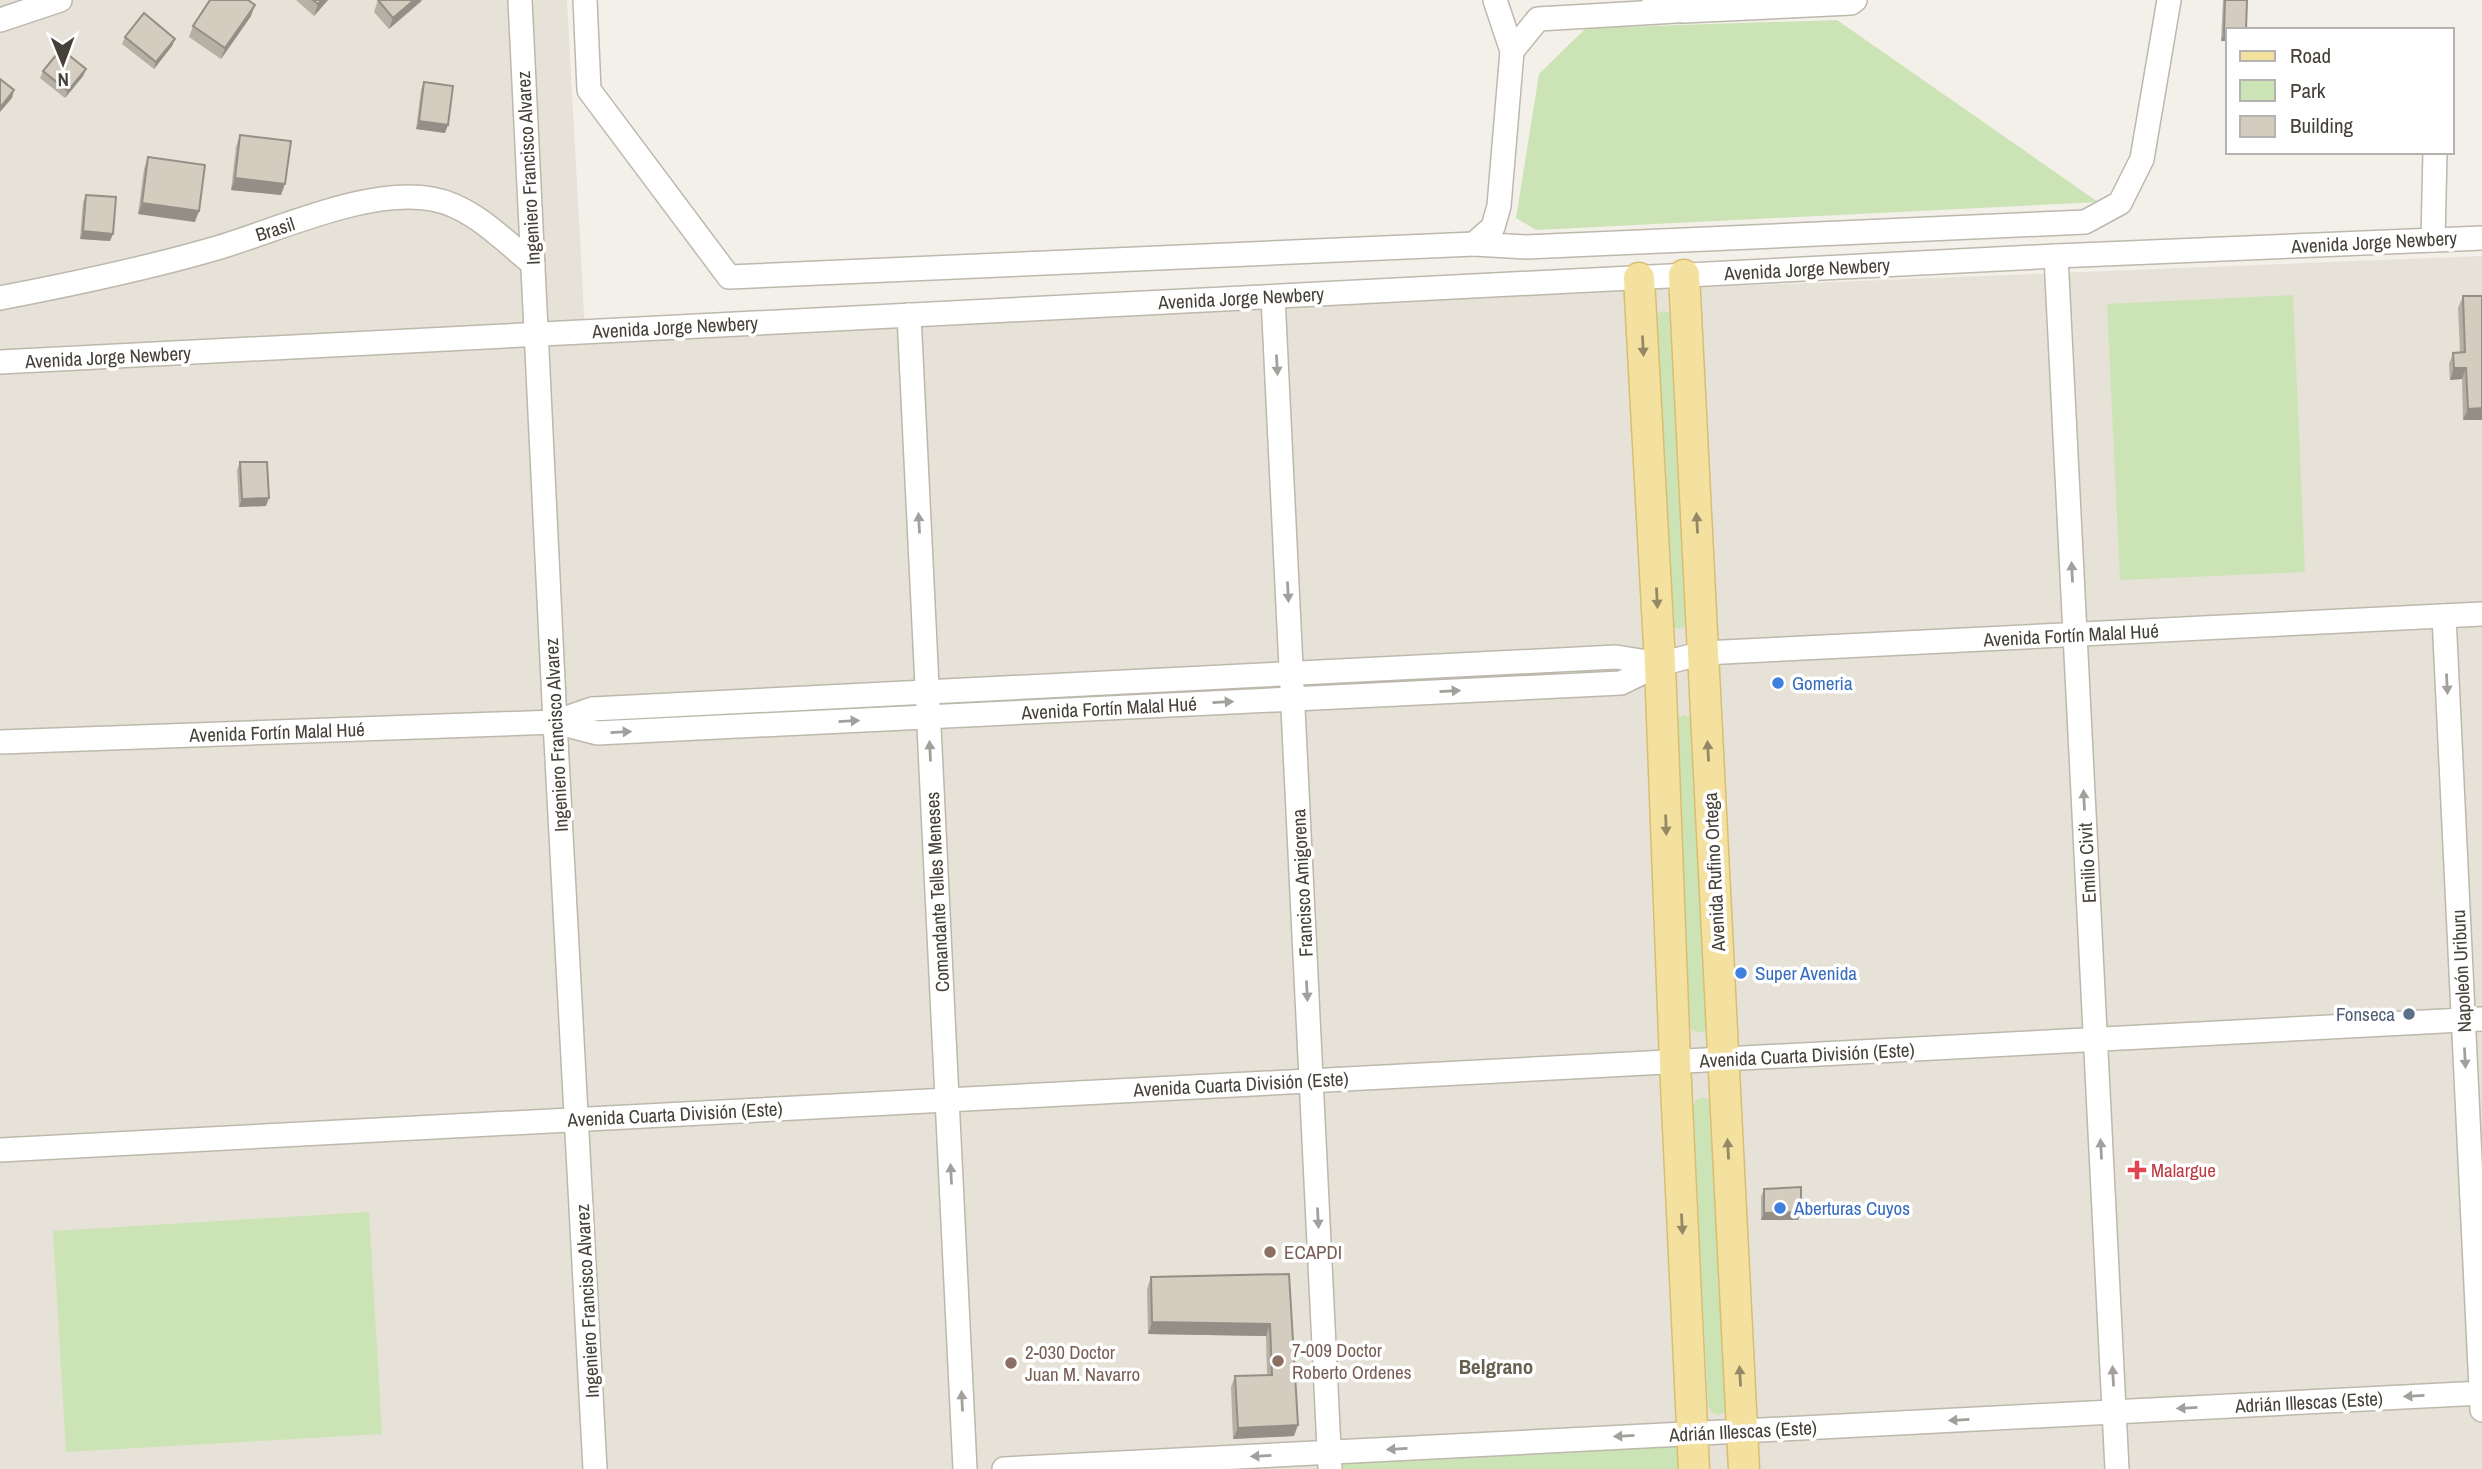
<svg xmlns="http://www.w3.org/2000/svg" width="2482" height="1469" font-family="'Archivo Narrow',sans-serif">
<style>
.residential{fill:#e6e2d7}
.green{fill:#cce3b5}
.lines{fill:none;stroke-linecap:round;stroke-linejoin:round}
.minor-casing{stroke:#bdb8ac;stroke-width:26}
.major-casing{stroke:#d8be71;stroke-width:33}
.minor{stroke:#fff;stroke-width:23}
.major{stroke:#f4e1a0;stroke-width:30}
.wall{fill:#b5afa4}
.shaded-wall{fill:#948f86}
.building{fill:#d3ccbf;stroke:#948f86;stroke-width:2}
.oneway{fill:#948967}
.oneway2{fill:#a2a09c}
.shop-dot{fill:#3f7fe0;stroke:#fff;stroke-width:2.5}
.service-dot{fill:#5c6f8a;stroke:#fff;stroke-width:2.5}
.health-dot{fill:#e0444e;stroke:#fff;stroke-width:2.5}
.education-dot{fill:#8d6e63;stroke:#fff;stroke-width:2.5}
.labels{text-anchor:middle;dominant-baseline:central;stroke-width:7;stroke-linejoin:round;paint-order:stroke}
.street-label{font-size:19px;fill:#454138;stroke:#fff}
.shop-label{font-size:19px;fill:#366cbe;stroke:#fff;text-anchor:start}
.service-label{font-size:19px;fill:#4e5e75;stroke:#fff;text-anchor:end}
.health-label{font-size:19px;fill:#be3a42;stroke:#fff;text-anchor:start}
.education-label{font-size:19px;fill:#785e54;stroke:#fff;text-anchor:start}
.neighbourhood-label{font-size:21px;font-weight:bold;fill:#675f50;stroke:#fff}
</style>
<rect width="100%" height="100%" fill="#f3f0e9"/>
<polygon class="residential" points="0,0 567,0 585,332 2482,256 2482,1469 0,1469"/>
<g class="green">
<polygon points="1837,20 2098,202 1536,230 1516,218 1539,74 1586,28"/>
<polygon points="2293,295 2305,572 2120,580 2107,304"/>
<polygon points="1664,311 1671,314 1674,321 1689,619 1686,626 1679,629 1672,626 1653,321 1656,314"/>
<polygon points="1684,715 1691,718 1694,725 1709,1023 1706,1030 1699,1033 1692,1030 1689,1023 1674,725 1677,718"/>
<polygon points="1703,1097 1710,1100 1713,1107 1728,1405 1725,1412 1718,1415 1711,1412 1708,1405 1693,1107 1696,1100"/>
<polygon points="369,1212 382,1434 66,1452 53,1231"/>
<polygon points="1692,1433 1694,1469 1330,1469 1329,1452"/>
</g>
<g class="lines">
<g class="minor-casing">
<g id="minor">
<polyline points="520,0 555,722 595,1469"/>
<polyline points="585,0 589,90 729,277 1474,244 1493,227 1499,206 1512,51 1495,0"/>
<polyline points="1654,0 1683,11 1851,3 1855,0"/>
<polyline points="0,20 60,0"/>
<polyline points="1512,51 1538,19 1676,11"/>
<polyline points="2433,240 2435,152"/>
<polyline points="1474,244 1526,247 2085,222 2120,203 2142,159 2169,0"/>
<polyline points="2056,256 2117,1469"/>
<polyline points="1273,297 1330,1469"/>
<path d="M0 298C73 284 145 269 217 248 278 230 369 187 432 199 472 206 502 239 533 264"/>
<polyline points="909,315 965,1469"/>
<polyline points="0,362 2056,256 2482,238"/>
<polyline points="2444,616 2482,1410"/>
<polyline points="1660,664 1703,653 2482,614"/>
<polyline points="0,742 555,722 597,733 1621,683 1660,664 1616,657 592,709 555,722"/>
<polyline points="0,1150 2482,1019"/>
<polyline points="1004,1469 2482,1393"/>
</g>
</g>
<g class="major-casing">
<g id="major">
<polyline points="1684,275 1744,1469"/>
<polyline points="1639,278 1660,664 1675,1062 1694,1469"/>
</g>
</g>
<use href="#minor" class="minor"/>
<use href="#major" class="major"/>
</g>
<g class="wall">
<polygon points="296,0 328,0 314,16"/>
<polygon points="378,0 422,1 389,29 374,12"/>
<polygon points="2223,0 2247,0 2228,30 2228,41 2221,41"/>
<polygon points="251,16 221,59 189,37 193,26"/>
<polygon points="125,37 175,39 172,46 154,69 122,44"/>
<polygon points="86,69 83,76 65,98 40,78 43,71"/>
<polygon points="424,82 445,133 416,129 421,90"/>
<polygon points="240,135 281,195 231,190 236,147"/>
<polygon points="148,157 195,222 138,214 144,169"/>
<polygon points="86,195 110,241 80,239 83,202"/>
<polygon points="2463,296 2482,296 2482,420 2463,420 2462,379 2450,380 2449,364 2453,353 2460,352 2458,308"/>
<polygon points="240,462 266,506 239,507 237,470"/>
<polygon points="1764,1189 1801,1212 1798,1220 1761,1220 1761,1197"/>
<polygon points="1289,1274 1294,1436 1233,1439 1231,1387 1235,1376 1267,1375 1266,1336 1148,1334 1147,1289 1151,1277"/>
</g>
<g class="shaded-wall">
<polygon points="322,0 328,0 314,16 318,4"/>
<polygon points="414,0 422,0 389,29 393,18"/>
<polygon points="255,5 251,16 221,59 225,48"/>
<polygon points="2224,33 2228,33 2228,41 2221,41"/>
<polygon points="175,39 172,46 154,69 156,62"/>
<polygon points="86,69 83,76 65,98 68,91"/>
<polygon points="14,90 12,98 0,112 0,108"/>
<polygon points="419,121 448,125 445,133 416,129"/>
<polygon points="235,178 285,184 281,195 231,190"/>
<polygon points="142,203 199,211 195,222 138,214"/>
<polygon points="83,231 113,234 110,241 80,239"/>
<polygon points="2454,368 2466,368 2462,379 2450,380"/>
<polygon points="2482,408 2482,420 2463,420 2468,409"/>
<polygon points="269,498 266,506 239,507 242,499"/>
<polygon points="1801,1212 1798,1220 1761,1220 1764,1213"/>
<polygon points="1152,1322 1270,1324 1266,1336 1148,1334"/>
<polygon points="1298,1425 1294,1436 1233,1439 1238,1428"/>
</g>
<g class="building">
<polygon points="210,0 248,0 255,5 225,48 193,26"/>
<polygon points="313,0 322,0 318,4"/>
<polygon points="378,0 414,0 393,18"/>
<polygon points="2225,0 2247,0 2246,30 2228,30 2228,33 2224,33"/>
<polygon points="144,13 175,39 156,62 125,37"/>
<polygon points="61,49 86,69 68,91 43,71"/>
<polygon points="0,79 14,90 0,108"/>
<polygon points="424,82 453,86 448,125 419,121"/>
<polygon points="240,135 291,141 285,184 235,178"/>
<polygon points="148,157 205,165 199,211 142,203"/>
<polygon points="86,195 116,197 113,234 83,231"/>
<polygon points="2463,296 2482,296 2482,408 2468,409 2466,368 2454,368 2453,353 2465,352"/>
<polygon points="240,462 267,462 269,498 242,499"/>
<polygon points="1801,1187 1801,1212 1764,1213 1764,1189"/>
<polygon points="1289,1274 1298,1425 1238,1428 1235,1376 1272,1375 1270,1324 1152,1322 1151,1277"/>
</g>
<defs><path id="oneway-solid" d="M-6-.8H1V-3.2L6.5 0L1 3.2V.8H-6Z" transform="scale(1.75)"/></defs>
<g class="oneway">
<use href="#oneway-solid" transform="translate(1643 346) rotate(87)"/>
<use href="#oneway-solid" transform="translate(1697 523) rotate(-93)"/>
<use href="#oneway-solid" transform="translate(1657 598) rotate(87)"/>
<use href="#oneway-solid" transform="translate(1708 751) rotate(-93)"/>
<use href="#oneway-solid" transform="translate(1666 825) rotate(88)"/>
<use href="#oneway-solid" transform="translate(1728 1149) rotate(-93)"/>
<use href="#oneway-solid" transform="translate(1682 1224) rotate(87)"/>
<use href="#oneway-solid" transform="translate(1740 1376) rotate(-93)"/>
</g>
<g class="oneway2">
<use href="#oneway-solid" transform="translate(1277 365) rotate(87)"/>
<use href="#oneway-solid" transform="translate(919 523) rotate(-93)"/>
<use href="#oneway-solid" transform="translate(2072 572) rotate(-93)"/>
<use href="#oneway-solid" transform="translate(1288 592) rotate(87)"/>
<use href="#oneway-solid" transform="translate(2447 684) rotate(87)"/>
<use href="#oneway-solid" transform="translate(1450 691) rotate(-3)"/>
<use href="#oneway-solid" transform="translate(1223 702) rotate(-3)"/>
<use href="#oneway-solid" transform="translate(849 721) rotate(-3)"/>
<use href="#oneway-solid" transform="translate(621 732) rotate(-3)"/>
<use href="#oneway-solid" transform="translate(930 751) rotate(-93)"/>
<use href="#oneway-solid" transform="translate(2084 800) rotate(-93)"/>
<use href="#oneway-solid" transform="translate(1307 991) rotate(87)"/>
<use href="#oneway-solid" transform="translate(2465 1058) rotate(87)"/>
<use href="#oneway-solid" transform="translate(2101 1149) rotate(-93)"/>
<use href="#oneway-solid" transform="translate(951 1174) rotate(-93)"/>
<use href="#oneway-solid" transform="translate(1318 1218) rotate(87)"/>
<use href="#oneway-solid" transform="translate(2113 1376) rotate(-93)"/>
<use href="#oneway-solid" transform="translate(2414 1396) rotate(177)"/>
<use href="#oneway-solid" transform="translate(962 1401) rotate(-93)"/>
<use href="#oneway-solid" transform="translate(2187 1408) rotate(177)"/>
<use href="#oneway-solid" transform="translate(1959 1420) rotate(177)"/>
<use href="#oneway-solid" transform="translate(1624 1436) rotate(177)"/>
<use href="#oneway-solid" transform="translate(1397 1449) rotate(177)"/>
<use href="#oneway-solid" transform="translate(1261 1456) rotate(177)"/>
</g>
<g class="shop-dot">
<circle cx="1778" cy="683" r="7"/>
<circle cx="1741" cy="973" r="7"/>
<circle cx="1780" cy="1208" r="7"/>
</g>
<circle class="service-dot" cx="2409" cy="1014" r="7"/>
<path class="health-dot" d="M2133.5 1159.5h7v7h7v7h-7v7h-7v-7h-7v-7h7z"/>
<g class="education-dot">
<circle cx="1270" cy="1252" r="7"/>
<circle cx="1278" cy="1361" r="7"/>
<circle cx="1011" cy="1363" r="7"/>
</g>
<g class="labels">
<g class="street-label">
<text transform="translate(528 168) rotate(-93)">Ingeniero Francisco Alvarez</text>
<text transform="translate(275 229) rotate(-18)">Brasil</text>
<text transform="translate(2374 242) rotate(-3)">Avenida Jorge Newbery</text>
<text transform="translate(1807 269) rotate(-3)">Avenida Jorge Newbery</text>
<text transform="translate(1241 298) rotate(-3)">Avenida Jorge Newbery</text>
<text transform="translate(675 327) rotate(-3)">Avenida Jorge Newbery</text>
<text transform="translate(108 357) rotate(-3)">Avenida Jorge Newbery</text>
<text transform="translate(2071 635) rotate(-3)">Avenida Fortín Malal Hué</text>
<text transform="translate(1109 708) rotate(-3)">Avenida Fortín Malal Hué</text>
<text transform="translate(277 732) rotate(-2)">Avenida Fortín Malal Hué</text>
<text transform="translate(556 735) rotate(-93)">Ingeniero Francisco Alvarez</text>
<text transform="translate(2087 863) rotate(-93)">Emilio Civit</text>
<text transform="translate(1714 872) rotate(-93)">Avenida Rufino Ortega</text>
<text transform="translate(1302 883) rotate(-93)">Francisco Amigorena</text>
<text transform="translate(937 892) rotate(-93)">Comandante Telles Meneses</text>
<text transform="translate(2461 971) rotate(-93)">Napoleón Uriburu</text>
<text transform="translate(1807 1055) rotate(-3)">Avenida Cuarta División (Este)</text>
<text transform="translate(1241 1084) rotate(-3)">Avenida Cuarta División (Este)</text>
<text transform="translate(675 1114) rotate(-3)">Avenida Cuarta División (Este)</text>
<text transform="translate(587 1301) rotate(-93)">Ingeniero Francisco Alvarez</text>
<text transform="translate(2309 1402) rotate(-3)">Adrián Illescas (Este)</text>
<text transform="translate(1743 1431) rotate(-3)">Adrián Illescas (Este)</text>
</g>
<g class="shop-label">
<text x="1792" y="683">Gomeria</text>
<text x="1755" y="973">Super Avenida</text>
<text x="1794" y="1208">Aberturas Cuyos</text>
</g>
<g class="service-label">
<text x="2395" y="1014">Fonseca</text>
</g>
<g class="health-label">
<text x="2151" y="1170">Malargue</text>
</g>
<g class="education-label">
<text x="1284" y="1252">ECAPDI</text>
<text x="1292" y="1350">7-009 Doctor<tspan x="1292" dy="22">Roberto Ordenes</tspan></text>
<text x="1025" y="1352">2-030 Doctor<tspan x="1025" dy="22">Juan M. Navarro</tspan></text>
</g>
<g class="neighbourhood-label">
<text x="1496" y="1366">Belgrano</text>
</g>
</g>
<rect x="2226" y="28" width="228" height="126" fill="#ffffff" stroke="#b5b3af" stroke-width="2"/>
<rect x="2240" y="51" width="35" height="10" fill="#f4e1a0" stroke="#b5b3af" stroke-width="2"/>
<text x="2290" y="63" font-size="21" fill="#454138">Road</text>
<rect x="2240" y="80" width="35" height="21" fill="#cce3b5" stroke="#b5b3af" stroke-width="2"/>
<text x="2290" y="98" font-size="21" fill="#454138">Park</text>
<rect x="2240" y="116" width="35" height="21" fill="#d3ccbf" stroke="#b5b3af" stroke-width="2"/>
<text x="2290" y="133" font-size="21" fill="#454138">Building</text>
<g transform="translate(63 63) rotate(179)" stroke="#ffffff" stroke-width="5" paint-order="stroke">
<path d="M0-5L12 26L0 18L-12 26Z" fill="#454138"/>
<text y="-10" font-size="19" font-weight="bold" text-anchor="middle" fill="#454138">N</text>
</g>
</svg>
